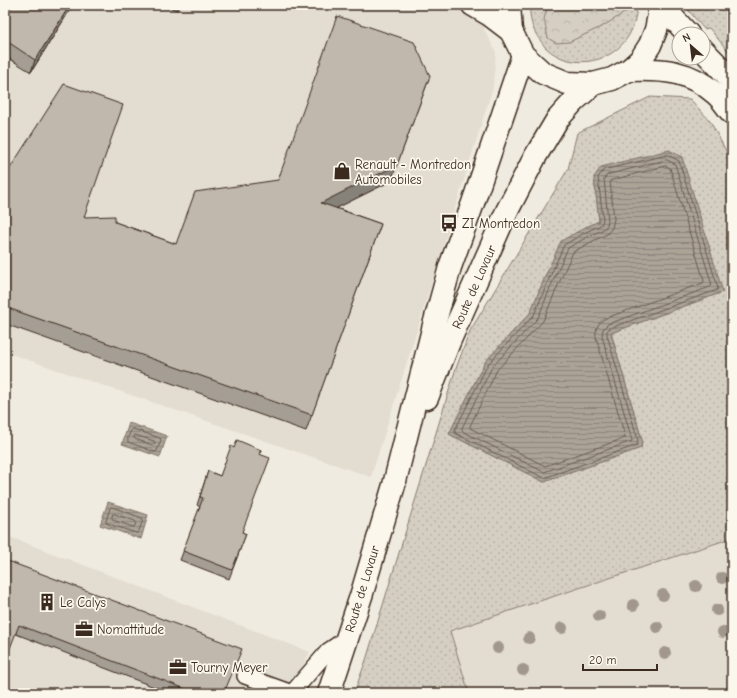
<svg xmlns="http://www.w3.org/2000/svg" width="737" height="698" font-family="'Comic Neue',sans-serif">
<style>
.built{fill:#e2dcd1}
.grass{fill:url(#grass-dots);stroke:#887c70;fill-rule:evenodd}
.forest{fill:url(#forest-crowns);stroke:#887c70}
.water{fill:url(#water-rules);stroke:#7f7367}
.lines{fill:none;stroke-linecap:round;stroke-linejoin:round}
.shore{stroke:#685a4e;stroke-width:1}
.lane-casing{stroke:#3b2a1e;stroke-width:18}
.street-casing{stroke:#3b2a1e;stroke-width:25}
.secondary-casing{stroke:#3b2a1e;stroke-width:25}
.primary-casing{stroke:#3b2a1e;stroke-width:25}
.lane{stroke:#fbf7ec;stroke-width:15}
.street{stroke:#fbf7ec;stroke-width:22}
.secondary{stroke:#fbf7ec;stroke-width:22}
.primary{stroke:#fbf7ec;stroke-width:22}
.tree{fill:#a2978c}
.wall{fill:#a59e95;stroke:#3b2a1e}
.shaded-wall{fill:#868179;stroke:#3b2a1e}
.building{fill:#c0b8ad;stroke:#3b2a1e}
.labels{text-anchor:middle;dominant-baseline:central;stroke-width:3.5;stroke-linejoin:round;paint-order:stroke}
.poi-label{font-size:13px;fill:#3b2a1e;stroke:#fbf7ec;text-anchor:start}
.street-label{font-size:13px;fill:#3b2a1e;stroke:#fbf7ec}
</style>
<defs>
<pattern id="grass-dots" width="8" height="8" patternUnits="userSpaceOnUse"><rect width="8" height="8" fill="#d5cec3"/><path d="M2 2h.1M6 6h.1" fill="none" stroke="#b8b1a7" stroke-width="1.8" stroke-linecap="round"/></pattern>
<pattern id="forest-crowns" width="20" height="18" patternUnits="userSpaceOnUse"><rect width="20" height="18" fill="#d5cec3"/><path d="M2 6a3 3 0 1 1 6 0M12 15a3 3 0 1 1 6 0" fill="none" stroke="#b8b1a7"/></pattern>
<pattern id="water-rules" width="6" height="5" patternUnits="userSpaceOnUse"><rect width="6" height="5" fill="#aca397"/><path d="M0 2.5h6" fill="none" stroke="#8d857b"/></pattern>
</defs>
<rect width="100%" height="100%" fill="#f0ebe0"/>
<filter id="ink" filterUnits="userSpaceOnUse"><feTurbulence type="fractalNoise" baseFrequency=".025" numOctaves="2"/><feDisplacementMap in="SourceGraphic" scale="8" xChannelSelector="R" yChannelSelector="G"/><feConvolveMatrix kernelMatrix="1 2 1 2 8 2 1 2 1" color-interpolation-filters="sRGB"/></filter>
<g filter="url(#ink)">
<g class="built">
<polygon points="5,5 491,5 484,29 496,52 493,87 371,477 5,352"/>
<polygon points="5,535 310,652 288,693 5,693"/>
<polygon points="732,538 732,693 469,693 450,631 529,604 590,585"/>
</g>
<g class="grass">
<path d="M530 5H558L547 9 629 10V5H636C637 13 635 22 632 29 618 63 572 73 545 47 543 45 542 42 540 40 532 30 529 17 530 5Z"/>
<polygon points="684,5 732,5 732,56 709,28 704,29"/>
<path d="M650 97 690 99 710 121 732 162V538C638 569 544 599 450 631L469 693H354L366 660 455 371 470 331 568 169 577 133ZM594 177 723 292 611 333 642 440 641 448 544 482 449 434 485 362 530 313 545 277 561 242 584 228 599 221Z"/>
</g>
<polygon class="forest" points="558,5 629,5 629,10 603,26 569,42 556,43 548,38 544,19 547,9"/>
<g class="water">
<polygon points="669,150 682,157 723,292 611,333 642,440 641,448 544,482 449,434 485,362 530,313 545,277 561,241 584,228 599,221 594,177 601,167"/>
<polygon points="129,423 167,436 160,457 122,444"/>
<polygon points="108,502 148,515 141,539 100,525"/>
</g>
<g class="lines">
<g class="shore">
<polygon points="668,155 679,161 718,288 717,290 610,328 607,331 607,335 638,440 637,445 544,478 455,433 455,430 488,364 534,315 549,279 564,245 586,232 601,225 603,220 598,177 604,170"/>
<polygon points="667,160 675,164 712,285 710,287 608,324 603,329 602,336 632,440 632,441 544,472 462,431 462,428 492,367 538,318 553,281 568,248 589,236 604,229 607,225 608,220 604,179 607,175"/>
<path d="M666 166 670 168 704 281 703 283 606 318C598 322 595 329 596 337L625 436V438L545 466 470 428V426L497 370 543 321 559 283 573 252 591 242 607 234 612 228 614 219 610 181Z"/>
<path d="M133 429 160 438 161 440 157 451 155 452 128 442C127 439 130 430 133 429Z"/>
<polygon points="135,435 154,441 155,442 154,444 152,445 135,439 134,438"/>
<polygon points="112,507 142,518 143,520 138,533 136,533 106,523 106,521 110,508"/>
<polygon points="113,514 115,514 135,521 136,522 135,526 133,527 113,520 112,518"/>
</g>
<g class="lane-casing">
<g id="lane">
<polyline points="245,676 292,693"/>
<polyline points="292,693 328,651 347,638"/>
</g>
</g>
<g class="street-casing">
<polyline id="street" points="473,5 490,15 511,31"/>
</g>
<g class="secondary-casing">
<g id="secondary">
<polyline points="664,5 674,19 688,34"/>
<polyline points="703,50 732,80"/>
<path d="M629 70C664 69 688 70 716 94 722 99 727 107 732 113"/>
</g>
</g>
<g class="primary-casing">
<g id="primary">
<polyline points="509,5 511,31 523,55 543,73 567,83 593,84 612,79 629,70 641,59 650,45 656,30 659,15 659,5"/>
<polyline points="427,398 449,342 507,211 535,157 557,120 574,101 593,84"/>
<polyline points="329,693 362,593 394,485 434,325 450,267 473,203 523,55"/>
</g>
</g>
<use href="#lane" class="lane"/>
<use href="#street" class="street"/>
<use href="#secondary" class="secondary"/>
<use href="#primary" class="primary"/>
</g>
<g class="tree">
<circle cx="722" cy="578" r="6"/>
<circle cx="696" cy="586" r="6"/>
<circle cx="663" cy="595" r="6"/>
<circle cx="633" cy="605" r="6"/>
<circle cx="717" cy="610" r="6"/>
<circle cx="599" cy="616" r="6"/>
<circle cx="657" cy="627" r="6"/>
<circle cx="562" cy="628" r="6"/>
<circle cx="723" cy="632" r="6"/>
<circle cx="529" cy="638" r="6"/>
<circle cx="498" cy="648" r="6"/>
<circle cx="665" cy="653" r="6"/>
<circle cx="523" cy="670" r="6"/>
</g>
<g class="wall">
<polygon points="5,5 73,5 31,72 5,56"/>
<polygon points="162,5 179,5 177,10"/>
<polygon points="5,176 84,217 115,222 176,244 391,181 336,208 381,224 306,431 5,324"/>
<polygon points="234,448 261,450 260,454 242,532 246,534 229,579 180,560 200,507 197,505 208,471 220,476"/>
<polygon points="5,560 224,693 170,693 16,634"/>
</g>
<g class="shaded-wall">
<polygon points="70,5 73,5 31,72 35,60"/>
<polygon points="430,76 391,181 315,219 321,203"/>
<polygon points="10,99 5,113 5,107"/>
</g>
<g class="building">
<polygon points="5,5 70,5 35,60 5,40"/>
<polygon points="337,16 414,42 430,76 397,165 321,203 381,224 312,415 5,307 5,176 64,84 123,105 84,217 115,216 115,222 176,244 195,192 278,180"/>
<polygon points="5,95 10,99 5,107"/>
<polygon points="237,440 261,450 259,454 270,458 242,532 246,534 232,570 183,551 203,498 200,497 208,471 220,476 231,446 234,448"/>
<polygon points="5,560 242,649 224,693 196,693 19,625 5,661"/>
</g>
</g>
<defs>
<g id="shop-bare" transform="scale(1.38)"><path d="M-5-2.5h2.3a2.7 3.5 0 0 1 5.4 0H5L5.5 6h-11ZM-1.5-2.5h3a1.5 2.3 0 0 0-3 0Z" fill="#3b2a1e" stroke="#fbf7ec" stroke-width="2.5" paint-order="stroke"/></g>
<g id="bus-bare" transform="scale(1.38)"><path d="M-5-6H5V4H4V6H2V4H-2V6H-4V4H-5ZM-3.5-4V0h7V-4ZM-3.5 1.2v1.5H-2V1.2ZM2 1.2v1.5H3.5V1.2Z" fill="#3b2a1e" stroke="#fbf7ec" stroke-width="2.5" paint-order="stroke"/></g>
<g id="building-bare" transform="scale(1.38)"><path d="M-4-6H4V6H1V3H-1V6H-4ZM-2.5-4.3h1.7v1.8h-1.7ZM.8-4.3h1.7v1.8H.8ZM-2.5-1h1.7V.8h-1.7ZM.8-1h1.7V.8H.8Z" fill="#3b2a1e" stroke="#fbf7ec" stroke-width="2.5" paint-order="stroke"/></g>
<g id="office-bare" transform="scale(1.38)"><path d="M-6-3h4V-5.5h4V-3h4V5H-6ZM-1-4.5V-3h2v-1.5ZM-6 0V1H6V0Z" fill="#3b2a1e" stroke="#fbf7ec" stroke-width="2.5" paint-order="stroke"/></g>
</defs>
<g fill-rule="evenodd">
<use href="#shop-bare" x="342" y="171"/>
<use href="#bus-bare" x="449" y="223"/>
<use href="#building-bare" x="47" y="602"/>
<use href="#office-bare" x="84" y="629"/>
<use href="#office-bare" x="178" y="667"/>
</g>
<g class="labels">
<g class="poi-label">
<text x="355" y="164">Renault - Montredon<tspan x="355" dy="15">Automobiles</tspan></text>
<text x="462" y="223">ZI Montredon</text>
<text x="60" y="602">Le Calys</text>
<text x="97" y="629">Nomattitude</text>
<text x="191" y="667">Tourny Meyer</text>
</g>
<g class="street-label">
<text transform="translate(474 287) rotate(-66)">Route de Lavaur</text>
<text transform="translate(362 589) rotate(-73)">Route de Lavaur</text>
</g>
</g>
<rect width="737" height="698" fill="none" stroke="#fbf7ec" stroke-width="20"/>
<rect x="10" y="10" width="717" height="678" fill="none" stroke="#3b2a1e" stroke-width="1.5" filter="url(#ink)"/>
<g transform="translate(691 46) rotate(332)"><circle r="19" fill="#fbf7ec" stroke="#aea59a"/>
<path d="M0-3L7 15L0 10L-7 15Z" fill="#3b2a1e"/>
<text y="-6" font-size="11" font-weight="bold" text-anchor="middle" fill="#3b2a1e">N</text>
</g>
<path d="M583 664v6h74v-6" fill="none" stroke="#3b2a1e" stroke-width="2"/>
<text x="589" y="664" font-size="12" fill="#3b2a1e" stroke="#fbf7ec" stroke-width="3" paint-order="stroke">20 m</text>
</svg>
